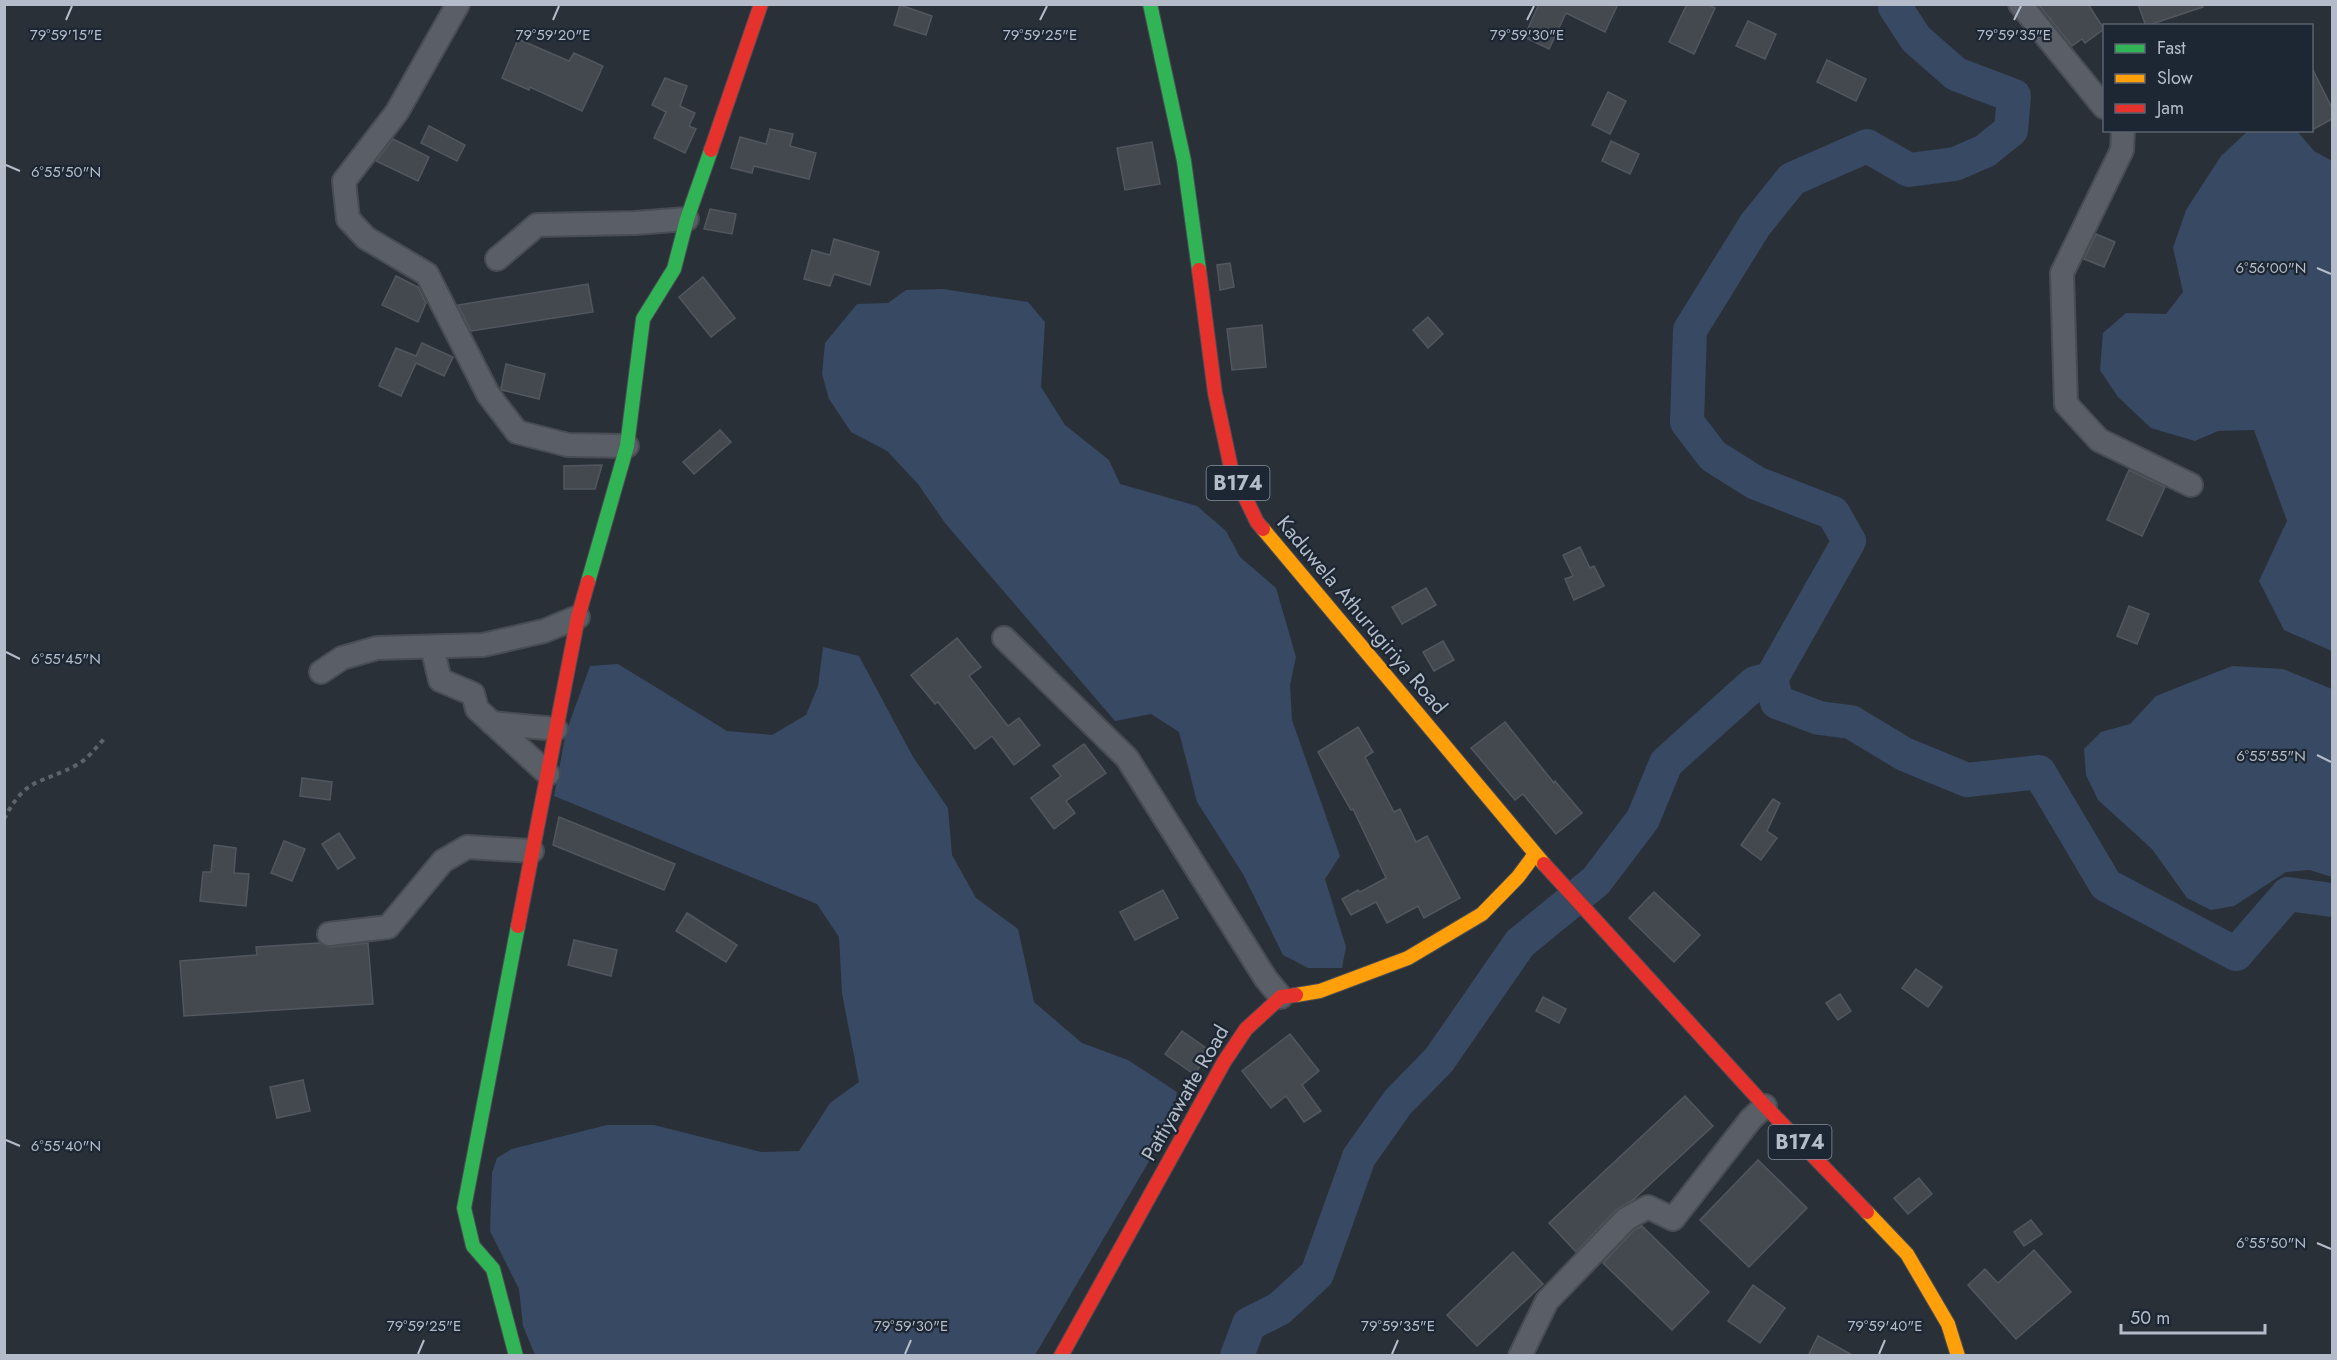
<svg xmlns="http://www.w3.org/2000/svg" width="2337" height="1360" font-family="Jost,sans-serif">
<style>
.water{fill:#384963}
.lines{fill:none;stroke-linecap:round;stroke-linejoin:round}
.river{stroke:#384963;stroke-width:34}
.building{fill:#444950;stroke:#52575f;stroke-width:1.5}
.street-casing{stroke:#484c53;stroke-width:26}
.fast-casing{stroke:#484c53;stroke-width:16}
.slow-casing{stroke:#484c53;stroke-width:16}
.jam-casing{stroke:#484c53;stroke-width:16}
.path{stroke:#5d636a;stroke-width:4;stroke-dasharray:4.5 4.5;stroke-linecap:butt}
.street{stroke:#5a5e66;stroke-width:22}
.fast{stroke:#30b455;stroke-width:14}
.slow{stroke:#ff9f0a;stroke-width:14}
.jam{stroke:#e5322d;stroke-width:14}
.ticks{fill:none;stroke:#b4bcc9;stroke-width:2}
.labels{text-anchor:middle;dominant-baseline:central;stroke-width:4.5;stroke-linejoin:round;paint-order:stroke}
.shield{fill:#1d2633;stroke:#878f9c;stroke-width:1.5}
.shield-label{font-size:20px;font-weight:bold;fill:#b4bcc9}
.street-label{font-size:21px;fill:#b4bcc9;stroke:#1d2633}
.ticks-label{font-size:15px;text-anchor:middle;fill:#b4bcc9;stroke:#1d2633;stroke-width:4.5;stroke-linejoin:round;paint-order:stroke}
</style>
<rect width="100%" height="100%" fill="#2a3038"/>
<g class="water">
<polygon points="2248,131 2297,131 2314,151 2332,161 2332,651 2284,630 2259,581 2287,521 2254,430 2218,431 2195,441 2151,428 2118,397 2100,370 2103,333 2126,313 2166,314 2183,292 2173,248 2186,210 2221,156"/>
<polygon points="943,289 1028,302 1045,322 1041,387 1065,425 1109,460 1120,484 1197,506 1226,531 1240,557 1276,588 1296,657 1290,685 1292,720 1340,856 1325,879 1346,947 1342,968 1308,968 1283,955 1243,874 1197,802 1179,732 1151,714 1115,721 945,523 918,484 887,451 851,432 829,399 822,374 825,343 857,304 888,303 906,290"/>
<polygon points="823,647 859,656 913,757 948,808 952,855 976,898 1018,929 1034,1002 1082,1043 1128,1060 1177,1092 1171,1124 1035,1355 535,1355 523,1326 519,1289 490,1231 492,1173 497,1158 512,1149 607,1125 654,1125 761,1152 799,1151 830,1103 859,1082 842,993 839,937 817,904 554,796 566,732 590,666 618,664 727,731 772,735 806,715 818,686"/>
<polygon points="2232,666 2283,669 2332,689 2332,877 2310,870 2286,872 2234,906 2211,910 2187,898 2152,849 2098,800 2086,775 2084,749 2101,732 2130,724 2156,696"/>
</g>
<g class="lines">
<g class="river">
<polyline points="1895,4 1895,7 1916,39 1956,74 2014,96 2011,130 1985,151 1955,164 1909,170 1867,146 1792,179 1755,225 1690,330 1687,422 1713,456 1756,483 1833,513 1849,541 1771,679 1777,702 1819,718 1851,722 1904,754 1967,780 2039,772 2106,885 2236,954 2288,894 2332,900"/>
<polyline points="1237,1356 1249,1324 1279,1309 1317,1274 1359,1157 1398,1102 1439,1060 1520,943 1596,881 1643,819 1666,763 1755,683 1771,679"/>
</g>
</g>
<g class="building">
<polygon points="1539,4 1618,4 1605,32 1566,13 1549,49 1524,37"/>
<polygon points="1687,4 1707,4 1715,8 1694,54 1669,42"/>
<polygon points="2038,4 2088,4 2104,29 2085,43 2082,39 2072,46"/>
<polygon points="2138,4 2202,4 2203,7 2146,26"/>
<polygon points="900,5 932,16 926,35 894,25"/>
<polygon points="1748,21 1776,34 1765,59 1736,46"/>
<polygon points="518,39 569,61 574,53 603,66 582,111 530,87 529,90 502,78"/>
<polygon points="1827,60 1866,79 1856,101 1817,82"/>
<polygon points="2312,68 2332,108 2332,119 2312,130"/>
<polygon points="665,78 687,86 680,106 695,113 689,126 696,129 685,153 654,138 666,112 652,105"/>
<polygon points="1608,92 1626,101 1610,134 1592,125"/>
<polygon points="429,126 465,145 457,161 421,143"/>
<polygon points="770,129 793,134 790,146 816,153 809,179 754,166 752,173 731,168 740,137 766,144"/>
<polygon points="393,139 429,157 418,181 376,161"/>
<polygon points="1611,141 1639,154 1630,174 1602,161"/>
<polygon points="1152,142 1160,184 1125,190 1117,148"/>
<polygon points="710,209 736,214 732,234 704,229"/>
<polygon points="2096,234 2115,242 2104,267 2084,259"/>
<polygon points="834,239 879,252 870,285 834,274 830,286 804,279 812,250 830,255"/>
<polygon points="1230,263 1234,287 1220,290 1217,265"/>
<polygon points="396,276 418,287 426,303 418,322 382,305"/>
<polygon points="703,277 735,318 711,337 679,297"/>
<polygon points="588,284 593,312 471,331 458,305"/>
<polygon points="1428,317 1443,334 1428,348 1413,330"/>
<polygon points="1262,325 1266,367 1232,370 1227,329"/>
<polygon points="422,343 453,357 444,376 416,363 401,396 379,386 396,348 416,356"/>
<polygon points="506,364 545,374 539,399 502,390 501,388"/>
<polygon points="720,430 731,442 694,474 683,462"/>
<polygon points="602,465 595,489 564,489 564,466"/>
<polygon points="2129,470 2165,487 2142,536 2107,520"/>
<polygon points="1580,547 1590,568 1594,566 1604,586 1574,600 1565,579 1573,576 1563,555"/>
<polygon points="1426,588 1436,605 1402,624 1392,607"/>
<polygon points="2129,606 2149,614 2137,644 2117,636"/>
<polygon points="957,638 981,667 969,676 1008,726 1019,718 1040,745 1014,765 992,736 975,749 938,702 935,704 911,675"/>
<polygon points="1443,641 1454,660 1434,671 1423,652"/>
<polygon points="1505,722 1554,783 1555,781 1582,813 1556,834 1523,794 1515,800 1471,748"/>
<polygon points="1358,727 1373,752 1365,757 1394,812 1400,809 1416,842 1427,836 1460,898 1424,918 1418,906 1387,923 1376,902 1351,915 1342,899 1358,890 1360,892 1386,878 1353,809 1351,810 1318,752"/>
<polygon points="1084,744 1106,773 1066,801 1075,813 1054,829 1031,798 1061,776 1053,766"/>
<polygon points="302,778 332,782 330,800 300,796"/>
<polygon points="1773,799 1780,803 1767,831 1777,838 1761,860 1741,845"/>
<polygon points="559,817 675,864 664,890 553,845"/>
<polygon points="339,833 355,858 338,869 322,844"/>
<polygon points="284,841 305,849 292,881 271,873"/>
<polygon points="214,845 236,848 234,873 249,874 246,906 200,901 203,872 211,872"/>
<polygon points="1163,890 1178,918 1135,940 1120,912"/>
<polygon points="1654,892 1700,935 1674,962 1629,918"/>
<polygon points="687,913 737,945 726,962 676,931"/>
<polygon points="574,940 617,950 611,976 568,965"/>
<polygon points="319,943 330,947 368,943 373,1004 184,1016 180,961 257,955 256,947"/>
<polygon points="1916,969 1942,987 1928,1007 1902,988"/>
<polygon points="1840,994 1851,1011 1838,1020 1826,1003"/>
<polygon points="1543,997 1566,1009 1559,1023 1536,1011"/>
<polygon points="1182,1031 1209,1050 1195,1075 1165,1054"/>
<polygon points="1290,1034 1319,1071 1302,1085 1321,1111 1304,1122 1286,1096 1271,1108 1242,1071"/>
<polygon points="303,1080 310,1111 277,1118 270,1087"/>
<polygon points="1685,1096 1713,1126 1633,1200 1616,1210 1576,1252 1549,1223"/>
<polygon points="1758,1160 1807,1208 1749,1267 1700,1220"/>
<polygon points="1919,1178 1932,1194 1908,1214 1894,1198"/>
<polygon points="2031,1220 2042,1234 2024,1246 2014,1232"/>
<polygon points="1642,1226 1709,1292 1672,1330 1603,1263 1634,1230"/>
<polygon points="2034,1250 2071,1292 2016,1339 1968,1285 1985,1269 1998,1283"/>
<polygon points="1513,1252 1543,1284 1477,1346 1447,1315"/>
<polygon points="1753,1285 1785,1308 1760,1343 1728,1321"/>
<polygon points="1818,1336 1854,1356 1808,1356"/>
</g>
<g class="lines">
<g class="street-casing">
<g id="street">
<polyline points="458,4 397,112 344,181 348,219 366,238 427,274 488,394 517,432 568,445 627,446"/>
<polyline points="2020,4 2104,107"/>
<polyline points="2123,130 2122,150 2062,273 2066,404 2099,440 2191,485"/>
<polyline points="497,259 537,225 635,223 687,219"/>
<polyline points="1004,638 1127,758 1266,979 1281,997"/>
<polyline points="432,647 440,680 473,694 477,709 548,774"/>
<polyline points="321,672 342,658 377,648 483,645 544,631 578,617"/>
<polyline points="492,723 556,729"/>
<polyline points="329,934 388,927 443,861 467,847 532,851"/>
<polyline points="1520,1356 1547,1301 1626,1219 1648,1207 1673,1219 1751,1119 1765,1106"/>
</g>
</g>
<g class="fast-casing">
<g id="fast">
<polyline points="1150,4 1184,161 1199,270"/>
<polyline points="588,582 627,446 643,319 674,269 687,219 711,150"/>
<polyline points="516,1356 493,1269 473,1246 464,1208 518,926"/>
</g>
</g>
<g class="slow-casing">
<g id="slow">
<polyline points="1263,529 1544,864"/>
<polyline points="1296,995 1320,991 1408,958 1482,914 1518,877 1535,854"/>
<polyline points="1867,1212 1907,1254 1948,1324 1958,1356"/>
</g>
</g>
<g class="jam-casing">
<g id="jam">
<polyline points="711,150 761,4"/>
<polyline points="1199,270 1215,393 1231,468 1257,522 1263,529"/>
<polyline points="1544,864 1765,1106 1867,1212"/>
<polyline points="518,926 578,617 588,582"/>
<polyline points="1061,1356 1224,1062 1246,1029 1281,997 1296,995"/>
</g>
</g>
<path class="path" d="M4 819C27 775 41 785 78 764 88 759 97 746 105 738"/>
<use href="#street" class="street"/>
<use href="#fast" class="fast"/>
<use href="#slow" class="slow"/>
<use href="#jam" class="jam"/>
</g>
<path class="ticks" d="M66 20 72 6M553 20 559 6M1040 20 1047 6M1527 20 1534 6M2014 20 2021 6M6 165 20 171M2317 268 2331 274M6 652 20 659M2317 755 2331 762M6 1140 20 1146M2317 1243 2331 1249M418 1354 424 1340M905 1354 911 1340M1392 1354 1398 1340M1879 1354 1885 1340"/>
<g class="labels">
<g class="shield">
<rect x="1206.5" y="466" width="63" height="34" rx="4.5"/>
<rect x="1768.5" y="1125" width="63" height="34" rx="4.5"/>
</g>
<g class="shield-label">
<text x="1238" y="483">B174</text>
<text x="1800" y="1142">B174</text>
</g>
<g class="street-label">
<text transform="translate(1362 615) rotate(50)">Kaduwela Athurugiriya Road</text>
<text transform="translate(1185 1093) rotate(-60)">Pattiyawatte Road</text>
</g>
</g>
<g class="ticks-label">
<text x="66" y="40">79°59'15"E</text>
<text x="553" y="40">79°59'20"E</text>
<text x="1040" y="40">79°59'25"E</text>
<text x="1527" y="40">79°59'30"E</text>
<text x="2014" y="40">79°59'35"E</text>
<text x="66" y="177">6°55'50"N</text>
<text x="2271" y="273">6°56'00"N</text>
<text x="66" y="664">6°55'45"N</text>
<text x="2271" y="761">6°55'55"N</text>
<text x="66" y="1151">6°55'40"N</text>
<text x="2271" y="1248">6°55'50"N</text>
<text x="424" y="1331">79°59'25"E</text>
<text x="911" y="1331">79°59'30"E</text>
<text x="1398" y="1331">79°59'35"E</text>
<text x="1885" y="1331">79°59'40"E</text>
</g>
<rect width="2337" height="1360" fill="none" stroke="#b4bcc9" stroke-width="12"/>
<rect x="2103" y="24" width="210" height="108" fill="#1d2633" stroke="#59626f" stroke-width="1.5"/>
<rect x="2115" y="44" width="30" height="9" fill="#30b455" stroke="#59626f" stroke-width="1.5"/>
<text x="2157" y="54" font-size="18" fill="#b4bcc9">Fast</text>
<rect x="2115" y="74" width="30" height="9" fill="#ff9f0a" stroke="#59626f" stroke-width="1.5"/>
<text x="2157" y="84" font-size="18" fill="#b4bcc9">Slow</text>
<rect x="2115" y="104" width="30" height="9" fill="#e5322d" stroke="#59626f" stroke-width="1.5"/>
<text x="2157" y="114" font-size="18" fill="#b4bcc9">Jam</text>
<path d="M2121 1324v9h144v-9" fill="none" stroke="#b4bcc9" stroke-width="3"/>
<text x="2130" y="1324" font-size="18" fill="#b4bcc9" stroke="#1d2633" stroke-width="4.5" paint-order="stroke">50 m</text>
</svg>
